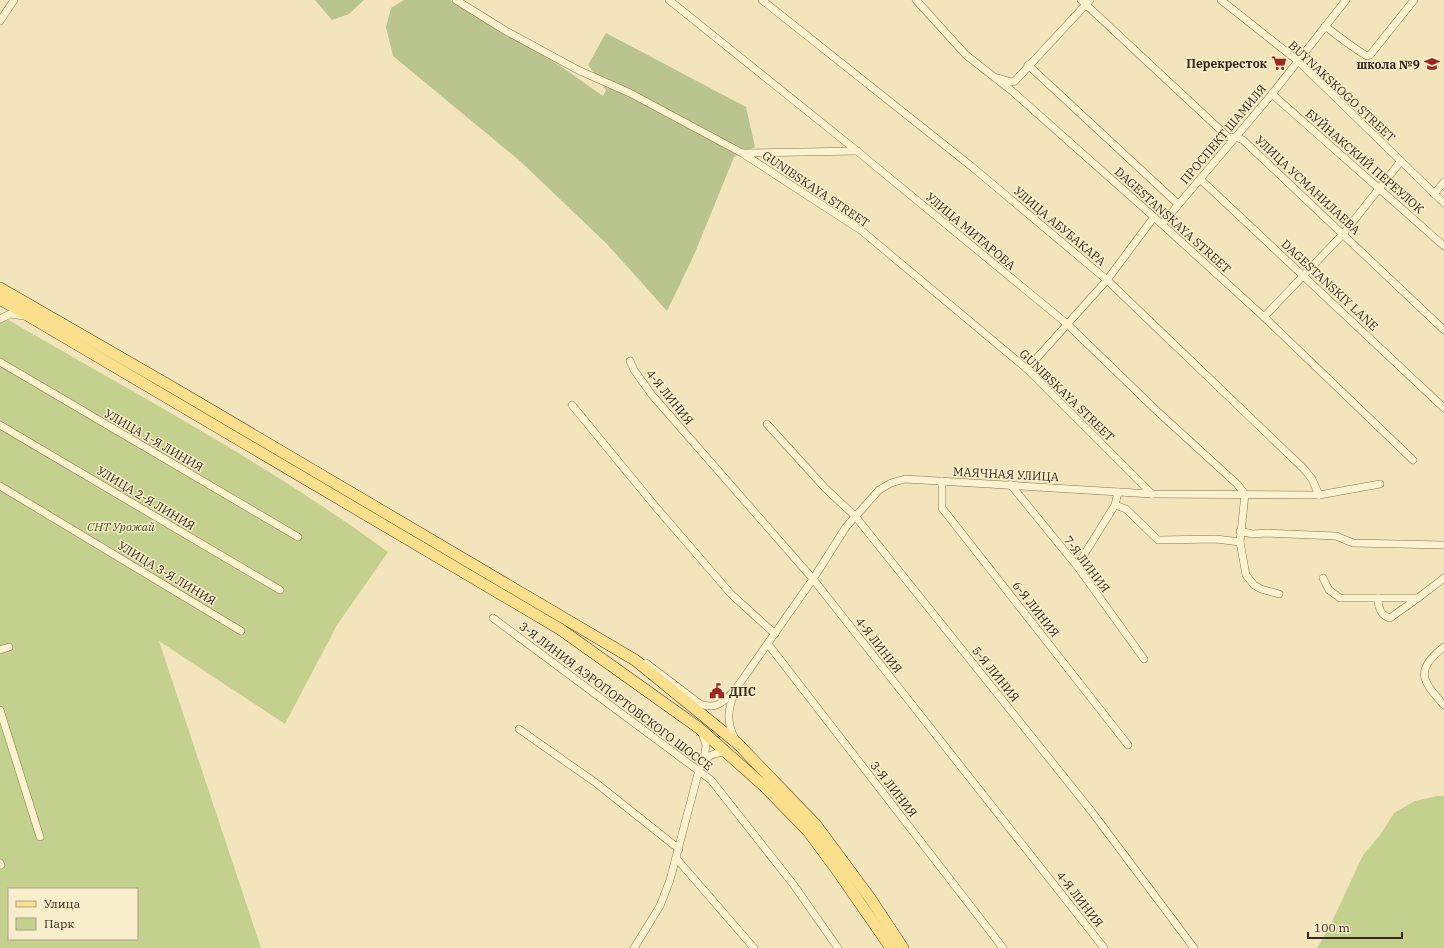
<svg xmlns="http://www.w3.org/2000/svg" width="1444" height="948" font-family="'IBM Plex Serif',serif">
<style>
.green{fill:#c4d08e;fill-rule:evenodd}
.cemetery{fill:#b9c48f}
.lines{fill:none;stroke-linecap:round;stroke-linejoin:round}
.street-casing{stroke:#8a7453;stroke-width:8}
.primary-casing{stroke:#574128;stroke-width:12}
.street{stroke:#fcf2ce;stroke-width:7}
.primary{stroke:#fae08d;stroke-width:11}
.labels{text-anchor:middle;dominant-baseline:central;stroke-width:3;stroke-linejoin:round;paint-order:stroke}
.poi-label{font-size:12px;font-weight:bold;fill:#372a1a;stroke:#f8eecb;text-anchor:end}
.street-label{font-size:12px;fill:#372a1a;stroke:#f8eecb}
.park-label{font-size:12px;font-style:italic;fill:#44561e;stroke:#f8eecb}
</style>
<rect width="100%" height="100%" fill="#f2e5bb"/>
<g class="green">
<path d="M0 315C130 391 267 463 388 552L337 625 285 724 159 641 261 948H0ZM9 889H137V939H9Z"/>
<polygon points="1437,796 1444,796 1444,948 1317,948 1330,926 1363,855 1380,835 1394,813 1415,801"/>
</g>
<g class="cemetery">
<polygon points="315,0 364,0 349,14 332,20"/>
<polygon points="404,0 450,0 559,65 603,96 606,90 588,65 606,33 746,107 755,147 734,157 694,255 667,311 607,244 520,161 393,56 386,27 391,8"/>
</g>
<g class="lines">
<g class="street-casing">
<g id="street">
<polyline points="456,0 506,31 578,70 630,93 742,153 862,231 1027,369 1152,494"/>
<polyline points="669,0 857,151 1066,323 1157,411 1237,484 1245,494 1240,542 1246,575 1254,585 1261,589 1279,594"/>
<polyline points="762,0 971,166 1107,280 1304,469 1312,479 1319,495"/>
<polyline points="916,0 966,55 1012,91 1154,217 1264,317 1413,460"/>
<polyline points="1081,0 1228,137 1236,137 1243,140 1444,330"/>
<polyline points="1221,0 1298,61 1444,203"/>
<polyline points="0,21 14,0"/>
<path d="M1325 26C1338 36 1353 48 1367 56L1370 55 1414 0"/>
<polyline points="1028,65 1178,204"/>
<polyline points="998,78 1011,82 1015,81 1090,0"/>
<polyline points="1272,94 1444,246"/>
<polyline points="743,153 857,151"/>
<polyline points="1200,179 1444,408"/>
<polyline points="1434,194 1444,182"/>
<polyline points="1162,224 1272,94 1346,0"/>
<polyline points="1264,317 1343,234 1401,161"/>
<polyline points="0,319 10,314 24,316"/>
<polyline points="630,361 634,370 652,395 813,579 1104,948"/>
<polyline points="0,362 298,537"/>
<polyline points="1027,369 1107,280 1154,217"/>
<polyline points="572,405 655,506 731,594 775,634"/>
<polyline points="767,424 825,488 855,516 1092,812 1194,948"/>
<polyline points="0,425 280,590"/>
<polyline points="942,481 942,508 1128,745"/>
<polyline points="1010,484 1077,566 1144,659"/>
<polyline points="0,486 241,631"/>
<polyline points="1115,505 1126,509 1158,540 1216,539 1240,542"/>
<polyline points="1240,531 1252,534 1267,533 1336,536 1353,543 1444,545"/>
<polyline points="1077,566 1115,505 1118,492"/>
<polyline points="1323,578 1329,590 1340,598 1418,598 1444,578"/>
<path d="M1378 598C1378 607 1381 616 1390 618L1418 598"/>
<polyline points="493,618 711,780 793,884 838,948"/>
<polyline points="768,644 1003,948"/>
<path d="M1444 647C1414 670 1422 681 1444 705"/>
<polyline points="0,650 9,647"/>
<path d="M646 663 700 704C717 710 723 702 735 690L813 579 846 527 879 490 891 483 905 479 1152 494 1319 495 1380 484"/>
<path d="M734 693C728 710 726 722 735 739"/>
<polyline points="0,710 40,837"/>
<polyline points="519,729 596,783 679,849"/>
<polyline points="702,733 706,745 704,760"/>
<polyline points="676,858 754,948"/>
<polyline points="0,863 1,865"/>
<path d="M634 948 660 906 670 880 699 770C706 757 712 751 727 753"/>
</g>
</g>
<g class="primary-casing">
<g id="primary">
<polyline points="0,288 177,390 635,660 737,743 816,825 870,898 903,948"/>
<polyline points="0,299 560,629 699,728 764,786 808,831 839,873 891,948"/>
</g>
</g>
<use href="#street" class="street"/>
<use href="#primary" class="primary"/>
</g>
<defs>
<g id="supermarket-bare" transform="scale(1.2)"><path d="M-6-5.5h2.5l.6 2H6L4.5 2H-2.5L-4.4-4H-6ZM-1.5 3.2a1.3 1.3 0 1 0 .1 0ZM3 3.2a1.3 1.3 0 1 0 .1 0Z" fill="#9e261e" stroke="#f8eecb" stroke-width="2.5" paint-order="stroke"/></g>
<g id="school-bare" transform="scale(1.2)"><path d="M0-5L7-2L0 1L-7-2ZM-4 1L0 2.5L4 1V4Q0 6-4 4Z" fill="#9e261e" stroke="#f8eecb" stroke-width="2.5" paint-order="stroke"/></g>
<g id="civic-bare" transform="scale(1.2)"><path d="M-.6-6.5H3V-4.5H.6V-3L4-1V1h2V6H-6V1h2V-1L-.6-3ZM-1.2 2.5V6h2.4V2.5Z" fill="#9e261e" stroke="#f8eecb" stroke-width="2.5" paint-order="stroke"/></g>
</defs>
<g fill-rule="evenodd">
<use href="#supermarket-bare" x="1279" y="63"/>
<use href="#school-bare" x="1432" y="64"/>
<use href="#civic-bare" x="717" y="691"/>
</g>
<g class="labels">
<g class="poi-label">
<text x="1267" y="63">Перекресток</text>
<text x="1420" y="64">школа №9</text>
<text x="729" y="691" text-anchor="start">ДПС</text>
</g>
<g class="street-label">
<text transform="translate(1342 91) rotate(43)">BUYNAKSKOGO STREET</text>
<text transform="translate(1223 134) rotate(-50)">ПРОСПЕКТ ШАМИЛЯ</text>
<text transform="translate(1365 161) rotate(41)">БУЙНАКСКИЙ ПЕРЕУЛОК</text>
<text transform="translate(1308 185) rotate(43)">УЛИЦА УСМАНИЛАЕВА</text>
<text transform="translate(816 189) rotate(34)">GUNIBSKAYA STREET</text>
<text transform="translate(1173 220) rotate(42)">DAGESTANSKAYA STREET</text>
<text transform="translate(1060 226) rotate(40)">УЛИЦА АБУБАКАРА</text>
<text transform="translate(971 231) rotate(40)">УЛИЦА МИТАРОВА</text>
<text transform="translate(1330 285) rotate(43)">DAGESTANSKIY LANE</text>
<text transform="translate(1067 395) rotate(44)">GUNIBSKAYA STREET</text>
<text transform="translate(670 397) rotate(51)">4-Я ЛИНИЯ</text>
<text transform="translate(154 440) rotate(30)">УЛИЦА 1-Я ЛИНИЯ</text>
<text transform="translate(1006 474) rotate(3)">МАЯЧНАЯ УЛИЦА</text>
<text transform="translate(146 498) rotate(31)">УЛИЦА 2-Я ЛИНИЯ</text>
<text transform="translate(1087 564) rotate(53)">7-Я ЛИНИЯ</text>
<text transform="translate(167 573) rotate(31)">УЛИЦА 3-Я ЛИНИЯ</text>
<text transform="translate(1036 609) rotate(52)">6-Я ЛИНИЯ</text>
<text transform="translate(879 645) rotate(52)">4-Я ЛИНИЯ</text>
<text transform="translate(996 674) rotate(51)">5-Я ЛИНИЯ</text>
<text transform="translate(616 696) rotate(37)">3-Я ЛИНИЯ АЭРОПОРТОВСКОГО ШОССЕ</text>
<text transform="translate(894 789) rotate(52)">3-Я ЛИНИЯ</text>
<text transform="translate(1080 899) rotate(52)">4-Я ЛИНИЯ</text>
</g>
<g class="park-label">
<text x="121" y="526">СНТ Урожай</text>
</g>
</g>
<rect x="8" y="888" width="130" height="52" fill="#f8eecb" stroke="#aba084"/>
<rect x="16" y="901" width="20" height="6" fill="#fae08d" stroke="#aba084"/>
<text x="44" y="908" font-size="12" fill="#372a1a">Улица</text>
<rect x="16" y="918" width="20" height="12" fill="#c4d08e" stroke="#aba084"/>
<text x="44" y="928" font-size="12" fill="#372a1a">Парк</text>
<path d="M1308 932v6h94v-6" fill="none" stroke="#372a1a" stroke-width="2"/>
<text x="1314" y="932" font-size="12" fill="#372a1a" stroke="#f8eecb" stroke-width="3" paint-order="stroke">100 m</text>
</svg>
